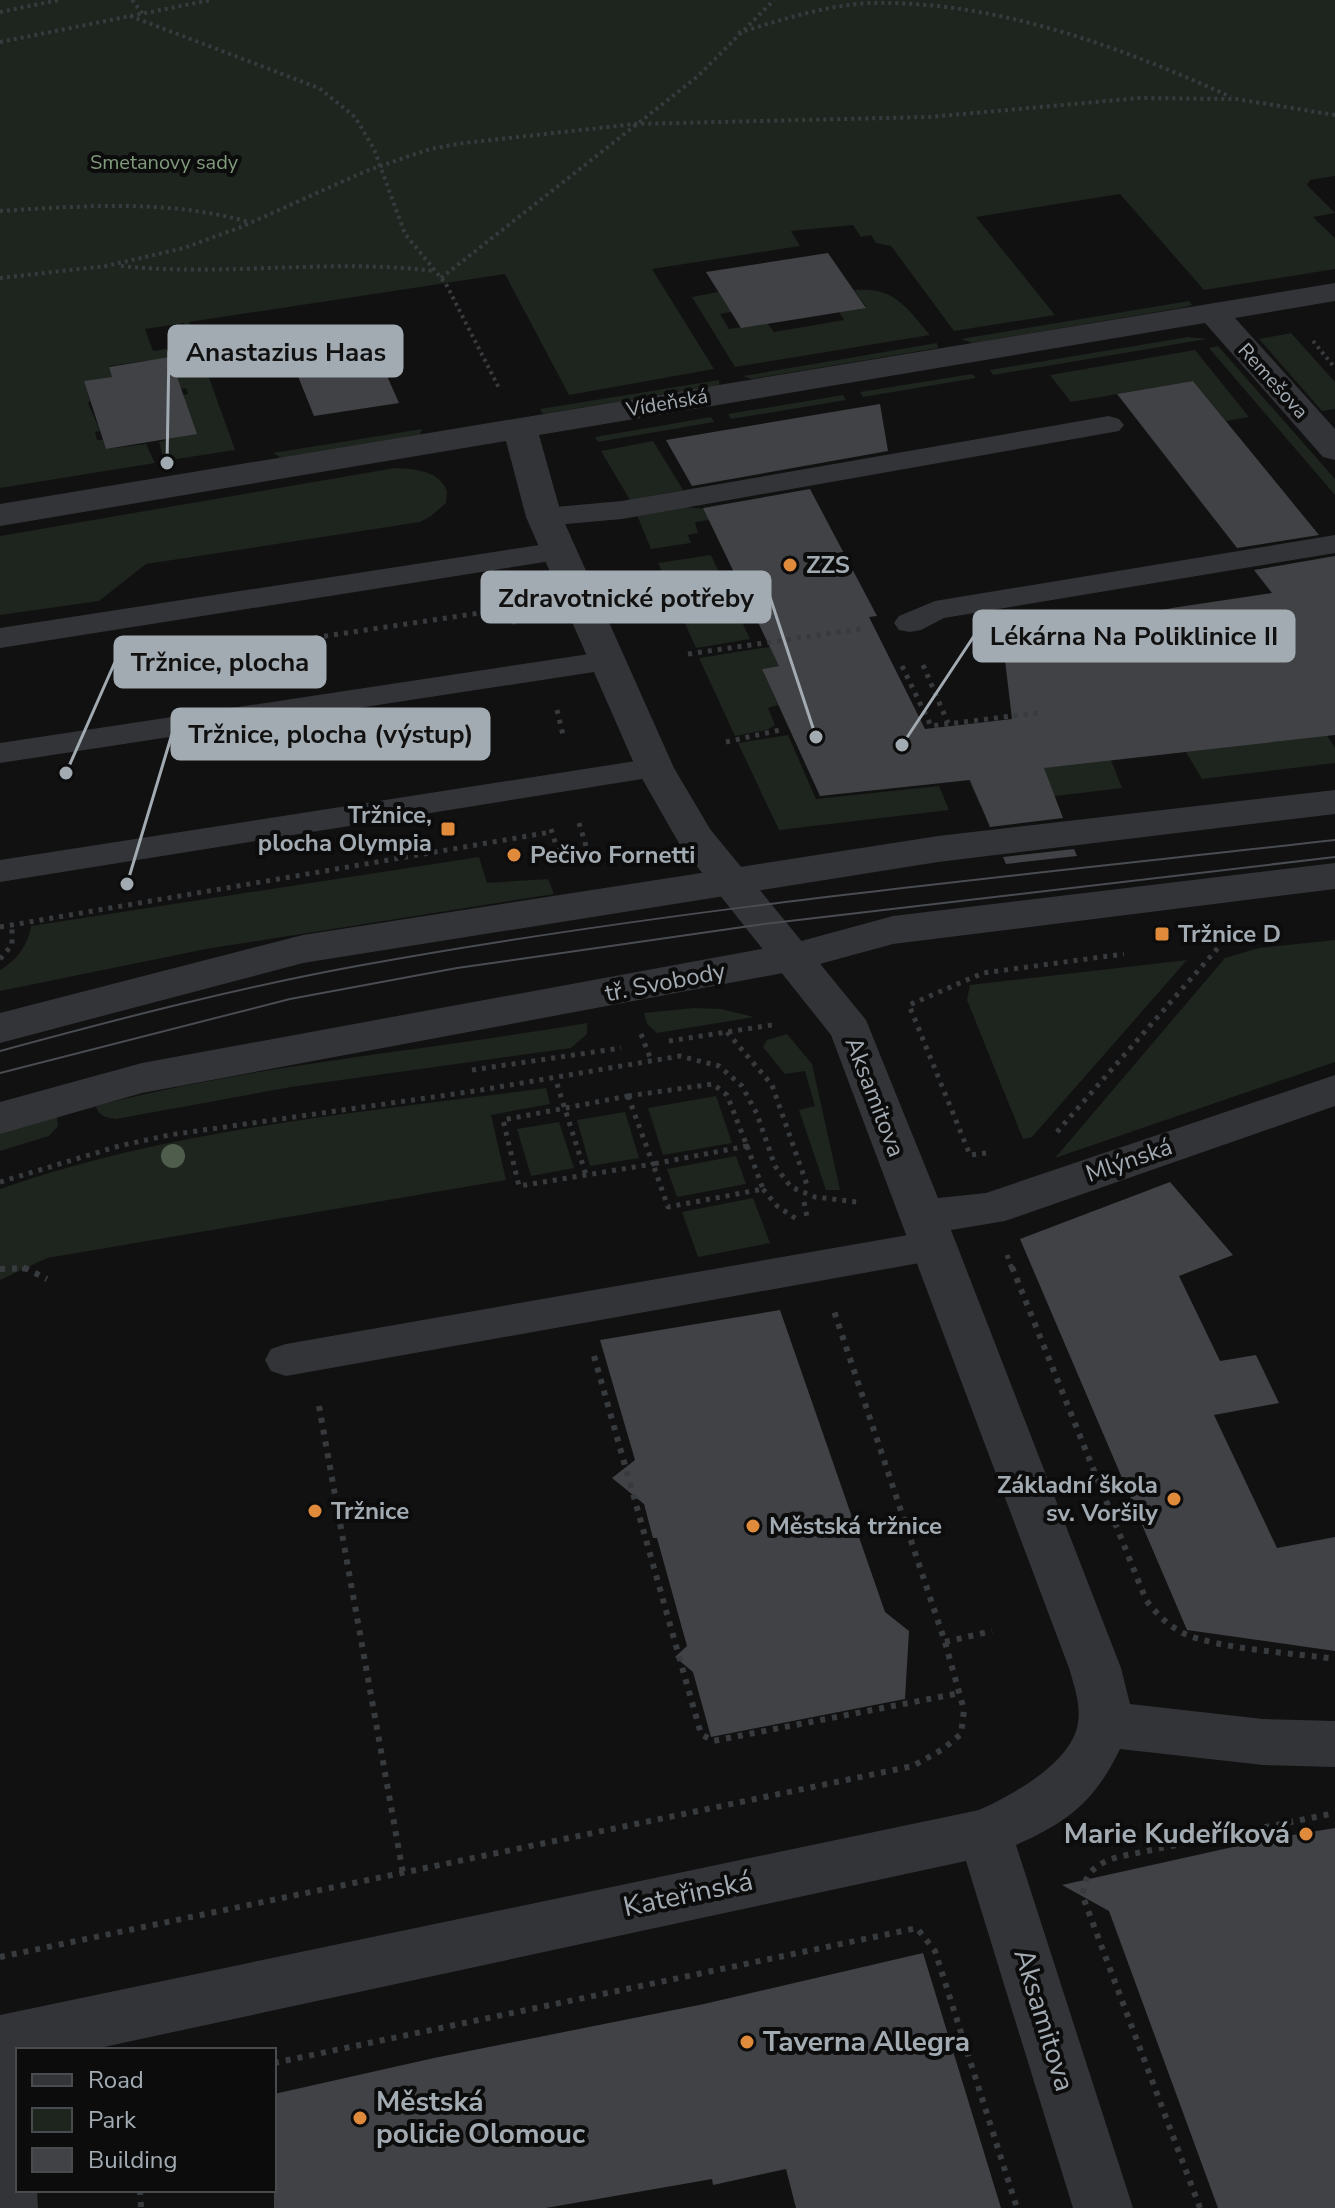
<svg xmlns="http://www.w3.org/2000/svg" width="1335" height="2208" font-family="'Nunito Sans',sans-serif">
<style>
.green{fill:#1e241e;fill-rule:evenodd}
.building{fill:#404245}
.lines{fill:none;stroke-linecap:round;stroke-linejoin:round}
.path-far2{stroke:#383b3e;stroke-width:4;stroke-dasharray:3 4;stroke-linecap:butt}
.path-far1{stroke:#383b3e;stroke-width:5;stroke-dasharray:4 6;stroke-linecap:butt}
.path{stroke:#383b3e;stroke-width:6;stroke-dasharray:5 7;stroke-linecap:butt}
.service{fill:#323437;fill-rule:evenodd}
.pedestrian{fill:#323437;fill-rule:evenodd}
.minor{fill:#323437;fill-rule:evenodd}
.tertiary{fill:#323437;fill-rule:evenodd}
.tram{stroke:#494c50;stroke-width:2}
.tree{fill:#4e5d4c}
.poi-dot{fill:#e08a3b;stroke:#0c0c0d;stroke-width:3}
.labels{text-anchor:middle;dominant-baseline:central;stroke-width:8;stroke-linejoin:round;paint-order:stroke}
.far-park-label{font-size:20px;fill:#809b7c;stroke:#0c0c0d}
.far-street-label{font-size:20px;fill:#a3abb2;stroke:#0c0c0d}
.poi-label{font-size:24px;font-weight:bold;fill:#a3abb2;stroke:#0c0c0d;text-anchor:start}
.street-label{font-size:24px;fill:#a3abb2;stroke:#0c0c0d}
.near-poi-label{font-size:28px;font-weight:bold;fill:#a3abb2;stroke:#0c0c0d;text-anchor:start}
.near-street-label{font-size:28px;fill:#a3abb2;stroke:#0c0c0d}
.leader{fill:none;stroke:#a3abb2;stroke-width:3}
.callout-dot{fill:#a3abb2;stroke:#0c0c0d;stroke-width:3}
.callout{fill:#a3abb2;stroke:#a3abb2;stroke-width:3}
.callout-label{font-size:26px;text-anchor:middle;font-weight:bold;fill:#111}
</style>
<rect width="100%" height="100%" fill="#111112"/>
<g class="green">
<path d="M0 0H1335V176L1310 180 1307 185 1335 213 1313 217 1335 238V269L1204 290 1120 194 976 217 1055 315 954 331 891 246 876 243 871 235 861 237 853 225 791 231 800 246 652 269 714 369 569 395 505 274 189 322 235 450 164 461 159 442 166 440 183 395 188 394 186 388 181 389 144 361 109 366 112 377 85 382 90 401 88 403 100 431 95 432 97 440H103L106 449 146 444 155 463 0 488ZM184 323 192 345 153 351 145 329Z"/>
<path d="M854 290C895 287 905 306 930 335L735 367 692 297 718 292 731 312 720 314 729 329 767 323 774 332 844 320 839 312 866 307Z"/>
<polygon points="1189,301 1192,305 1186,307 973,343 961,339"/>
<polygon points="1291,333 1335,382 1335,409 1322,411 1259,339"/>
<polygon points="1188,337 1207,339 993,375 990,370"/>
<polygon points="937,343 938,348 751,379 743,376"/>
<polygon points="1218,346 1335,479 1335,495 1209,348"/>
<polygon points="1195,350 1249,417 1226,421 1193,381 1071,402 1050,375"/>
<polygon points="972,374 976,378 863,397 860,392"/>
<polygon points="719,380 719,385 543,414 540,409"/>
<polygon points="843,395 846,400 731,419 728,414"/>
<polygon points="711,417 714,422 598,442 595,437"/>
<polygon points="422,429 420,435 281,458 273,453"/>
<polygon points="653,441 683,490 630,500 601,451"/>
<path d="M395 468C414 469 439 470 447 491L446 503 431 516 420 522 146 564 99 601 0 615V536Z"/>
<polygon points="686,507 706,509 718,519 695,522 698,533 688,535 691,543 651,549 637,515"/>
<polygon points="711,555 750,639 696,648 658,563"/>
<polygon points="776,646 784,665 762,669 778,705 768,708 775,725 767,730 735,736 699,658"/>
<polygon points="788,735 816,799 939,786 949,810 779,830 738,743"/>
<polygon points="1327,735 1335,748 1335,763 1202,779 1186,752"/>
<polygon points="1111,760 1122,788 980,805 967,776"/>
<path d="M479 857 487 883 548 879 554 894 206 949 0 991V970C17 960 28 945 31 926Z"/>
<polygon points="1335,940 1335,1062 1055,1158 1225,958 1259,948"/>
<polygon points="1187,960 1032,1137 1023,1139 967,1000 970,985"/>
<polygon points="694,1008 721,1009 754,1017 657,1033 647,1024 644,1013"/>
<path d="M587 1023V1034L571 1048 291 1087 116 1119C107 1118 98 1116 96 1106 257 1064 424 1051 587 1023Z"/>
<polygon points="787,1034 812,1064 840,1190 826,1190 799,1110 815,1106 805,1071 785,1074 763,1047 767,1040"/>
<path d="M546 1088 550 1104 491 1115 506 1180 47 1258 0 1280V1189C175 1127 364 1113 546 1088Z"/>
<polygon points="716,1096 732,1143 663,1155 648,1108"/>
<polygon points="625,1112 639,1158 590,1166 577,1120"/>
<polygon points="57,1116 58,1126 49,1136 0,1151 0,1133"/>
<polygon points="559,1122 574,1168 531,1176 517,1129"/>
<polygon points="736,1156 746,1184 677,1197 667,1169"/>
<polygon points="753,1198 770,1243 698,1257 682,1212"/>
</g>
<g class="building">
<polygon points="828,253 866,308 741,328 706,272"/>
<polygon points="372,342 399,403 314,416 289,354"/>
<polygon points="170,357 197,434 106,449 84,381 112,377 109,367"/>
<polygon points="1193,381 1319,535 1237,548 1117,394"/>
<polygon points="880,404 888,451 692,486 666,440"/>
<polygon points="810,489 877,616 869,617 925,729 1012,719 1001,627 1076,628 1172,608 1272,593 1254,570 1335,556 1335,735 1044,768 1063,818 990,827 970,780 820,796 762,669 779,666 703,508"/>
<polygon points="1074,849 1077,856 1006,864 1003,857"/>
<polygon points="1170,1182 1233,1255 1179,1276 1220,1361 1256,1355 1279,1403 1214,1415 1277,1548 1335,1537 1335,1651 1187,1630 1020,1239"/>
<polygon points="780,1310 885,1612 909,1631 905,1699 711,1737 693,1672 675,1657 687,1646 657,1538 653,1538 644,1504 612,1478 635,1460 600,1340"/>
<polygon points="1335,1828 1335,2208 1218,2208 1109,1911 1062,1885 1269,1839"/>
<polygon points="923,1953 1001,2208 796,2208 786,2169 713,2185 712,2179 546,2208 274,2208 274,2094 434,2058 704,2004"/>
</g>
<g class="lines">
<g class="path-far2">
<polyline points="132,0 143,14"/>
<polyline points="0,12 59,0"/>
<polyline points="130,16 319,88 355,117 374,149 405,234 446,284 499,388"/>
<path d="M738 33C780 20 824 6 868 3 994 0 1119 46 1231 97"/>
<polyline points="0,42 211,0"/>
<path d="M0 211C84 206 167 199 249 222"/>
<path d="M121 266C226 277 330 258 434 271"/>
<polyline points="0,278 106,266 184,248 241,227 366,171 430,149 464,143 635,124 929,117 1140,98 1236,99 1335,115"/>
<polyline points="441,278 697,77 774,0"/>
<polyline points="1313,341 1335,368"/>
</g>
<g class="path-far1">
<polyline points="505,602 518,629"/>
<polyline points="245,648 527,606"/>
<polyline points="688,654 861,629"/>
<polyline points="923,665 948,723"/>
<polyline points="902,666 931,726 1043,712"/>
<polyline points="557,710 564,739"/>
<polyline points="726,742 780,730"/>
<polyline points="579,823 589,856"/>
<polyline points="551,829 561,861"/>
<polyline points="0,927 551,832"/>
<polyline points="0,959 12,945 12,925"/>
<polyline points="727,1032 772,1085 807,1185"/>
<polyline points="641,1034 651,1060"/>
<polyline points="669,1041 772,1025"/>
<polyline points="472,1070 621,1048"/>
<polyline points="557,1084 586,1175"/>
<polygon points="628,1096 653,1164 519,1186 503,1120"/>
<polyline points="628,1096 713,1084 727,1095 747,1146"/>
<polyline points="1057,1132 1224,941"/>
<polygon points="747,1146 763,1189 668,1207 653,1164"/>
<polyline points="986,1153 970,1155 909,1005 983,973 1124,954"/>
<polyline points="0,1182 119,1146 169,1135 475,1091 680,1056 719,1066 742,1086 757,1114 775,1166 791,1187 815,1197 857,1202"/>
<polyline points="763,1189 777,1206 798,1220"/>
<polyline points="804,1202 807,1217"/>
<polyline points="1007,1255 1012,1269"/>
<polyline points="12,1269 26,1269"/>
</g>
<g class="path">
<path d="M1012 1267 1146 1600C1156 1613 1167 1625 1183 1633 1216 1649 1295 1653 1335 1659"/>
<polyline points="0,1269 25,1268 47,1279"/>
<polyline points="594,1356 701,1734 713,1741 960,1693"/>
<polyline points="319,1406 403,1873"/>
<polyline points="945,1642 992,1631"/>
<polyline points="0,1957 913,1766 943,1749 961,1734 964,1710 945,1642 834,1311"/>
<polyline points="274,2063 917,1928 935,1951 1017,2208"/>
<polyline points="140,2190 141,2208"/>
<path d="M1200 2208 1083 1897C1083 1871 1099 1862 1122 1856L1335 1813"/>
</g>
<g class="service">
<polygon points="1109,416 1119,419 1124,425 1119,431 622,519 544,526 533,523 529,517 533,511 544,508 622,501"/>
<polygon points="1335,535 1335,553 944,618 921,630 910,632 899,630 894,623 899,616 935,601"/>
<polygon points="559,542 570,544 574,551 570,558 0,648 0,628"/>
<polygon points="609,651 620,654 625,661 620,668 0,763 0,743"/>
<polygon points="655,758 667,761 672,768 667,775 0,882 0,860"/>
<polygon points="931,1231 945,1236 951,1246 945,1256 931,1261 286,1376 271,1371 265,1360 271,1349 286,1344"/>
<polygon points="0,2042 18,2050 18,2190 37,2190 38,2208 0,2208"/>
</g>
<polygon class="pedestrian" points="1263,1719 1335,1721 1335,1767 1263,1765 1244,1758 1236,1742 1244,1726"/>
<path class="minor" d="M1335 283V301L1235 318 1335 429V460L1323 457 1205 323 539 435 562 517 674 768 710 829 866 1020 938 1198 986 1193 1335 1075V1106L1005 1221 951 1230 1121 1668 1130 1704 1263 1719 1282 1726 1290 1742 1282 1758 1263 1765 1120 1749C1095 1801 1068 1822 1016 1845L1133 2208H1073L966 1861 90 2050H18V2065L0 2069V2015L979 1810C1012 1795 1072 1763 1078 1723 1081 1705 1074 1685 1069 1668L831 1035 680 845 636 768 526 517 506 441 0 526V504Z"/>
<g class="tertiary">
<polygon points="1335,790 1335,814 938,862 303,963 0,1043 0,1013 303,935 938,836"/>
<polygon points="1335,863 1335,889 893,944 794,971 142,1093 0,1134 0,1102 142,1063 794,943 893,916"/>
</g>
<g class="tram">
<path d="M0 1051C118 1019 237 988 357 966 681 907 1009 877 1335 840"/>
<polyline points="0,1073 290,999 457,968 764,924 1335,857"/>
</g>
</g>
<circle class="tree" cx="173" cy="1156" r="12"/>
<g class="poi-dot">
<circle cx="790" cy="565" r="8"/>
<rect x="440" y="821" width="16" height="16" rx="4"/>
<circle cx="514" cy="855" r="8"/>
<rect x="1154" y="926" width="16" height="16" rx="4"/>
<circle cx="1174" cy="1499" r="8"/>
<circle cx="315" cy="1511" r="8"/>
<circle cx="753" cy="1526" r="8"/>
<circle cx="1306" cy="1834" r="8"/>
<circle cx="747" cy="2042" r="8"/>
<circle cx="360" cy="2118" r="8"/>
</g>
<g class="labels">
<g class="far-park-label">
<text x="164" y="162">Smetanovy sady</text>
</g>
<g class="far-street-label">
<text transform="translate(1273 381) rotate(48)">Remešova</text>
<text transform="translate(667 403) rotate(-10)">Vídeňská</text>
</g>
<g class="poi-label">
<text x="806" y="565">ZZS</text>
<text x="432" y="815" text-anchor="end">Tržnice,<tspan x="432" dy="28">plocha Olympia</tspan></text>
<text x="530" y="855">Pečivo Fornetti</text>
<text x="1178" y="934">Tržnice D</text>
<text x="1158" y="1485" text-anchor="end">Základní škola<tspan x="1158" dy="28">sv. Voršily</tspan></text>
<text x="331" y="1511">Tržnice</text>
<text x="769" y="1526">Městská tržnice</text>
</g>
<g class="street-label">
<text transform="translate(665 982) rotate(-11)">tř. Svobody</text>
<text transform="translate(875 1097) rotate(69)">Aksamitova</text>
<text transform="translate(1129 1160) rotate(-19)">Mlýnská</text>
</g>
<g class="near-poi-label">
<text x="1290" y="1834" text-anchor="end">Marie Kudeříková</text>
<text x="763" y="2042">Taverna Allegra</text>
<text x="376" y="2102">Městská<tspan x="376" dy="32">policie Olomouc</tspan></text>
</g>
<g class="near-street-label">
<text transform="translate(688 1894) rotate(-12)">Kateřinská</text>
<text transform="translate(1044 2020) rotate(73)">Aksamitova</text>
</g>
</g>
<path class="leader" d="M167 463L169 351M816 737L770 597M902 745L974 636M66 773L115 662M127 884L172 734"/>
<g class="callout-dot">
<circle cx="167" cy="463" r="8"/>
<circle cx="816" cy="737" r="8"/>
<circle cx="902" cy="745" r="8"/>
<circle cx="66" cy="773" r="8"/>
<circle cx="127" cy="884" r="8"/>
</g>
<g class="callout">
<rect x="169" y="326" width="233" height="50" rx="8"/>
<rect x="482" y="572" width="288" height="50" rx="8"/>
<rect x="974" y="611" width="320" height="50" rx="8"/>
<rect x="115" y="637" width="210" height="50" rx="8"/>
<rect x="172" y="709" width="317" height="50" rx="8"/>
</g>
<g class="callout-label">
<text x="286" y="361">Anastazius Haas</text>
<text x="626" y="607">Zdravotnické potřeby</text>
<text x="1134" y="645">Lékárna Na Poliklinice II</text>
<text x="220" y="671">Tržnice, plocha</text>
<text x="331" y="743">Tržnice, plocha (výstup)</text>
</g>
<rect x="16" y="2048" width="260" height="144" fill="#0c0c0d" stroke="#484c4f" stroke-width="2"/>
<rect x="32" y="2074" width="40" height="12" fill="#323437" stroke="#484c4f" stroke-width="2"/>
<text x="88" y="2088" font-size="24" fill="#a3abb2">Road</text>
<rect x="32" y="2108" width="40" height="24" fill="#1e241e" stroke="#484c4f" stroke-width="2"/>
<text x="88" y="2128" font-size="24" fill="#a3abb2">Park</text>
<rect x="32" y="2148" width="40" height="24" fill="#404245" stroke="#484c4f" stroke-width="2"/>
<text x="88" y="2168" font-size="24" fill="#a3abb2">Building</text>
</svg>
